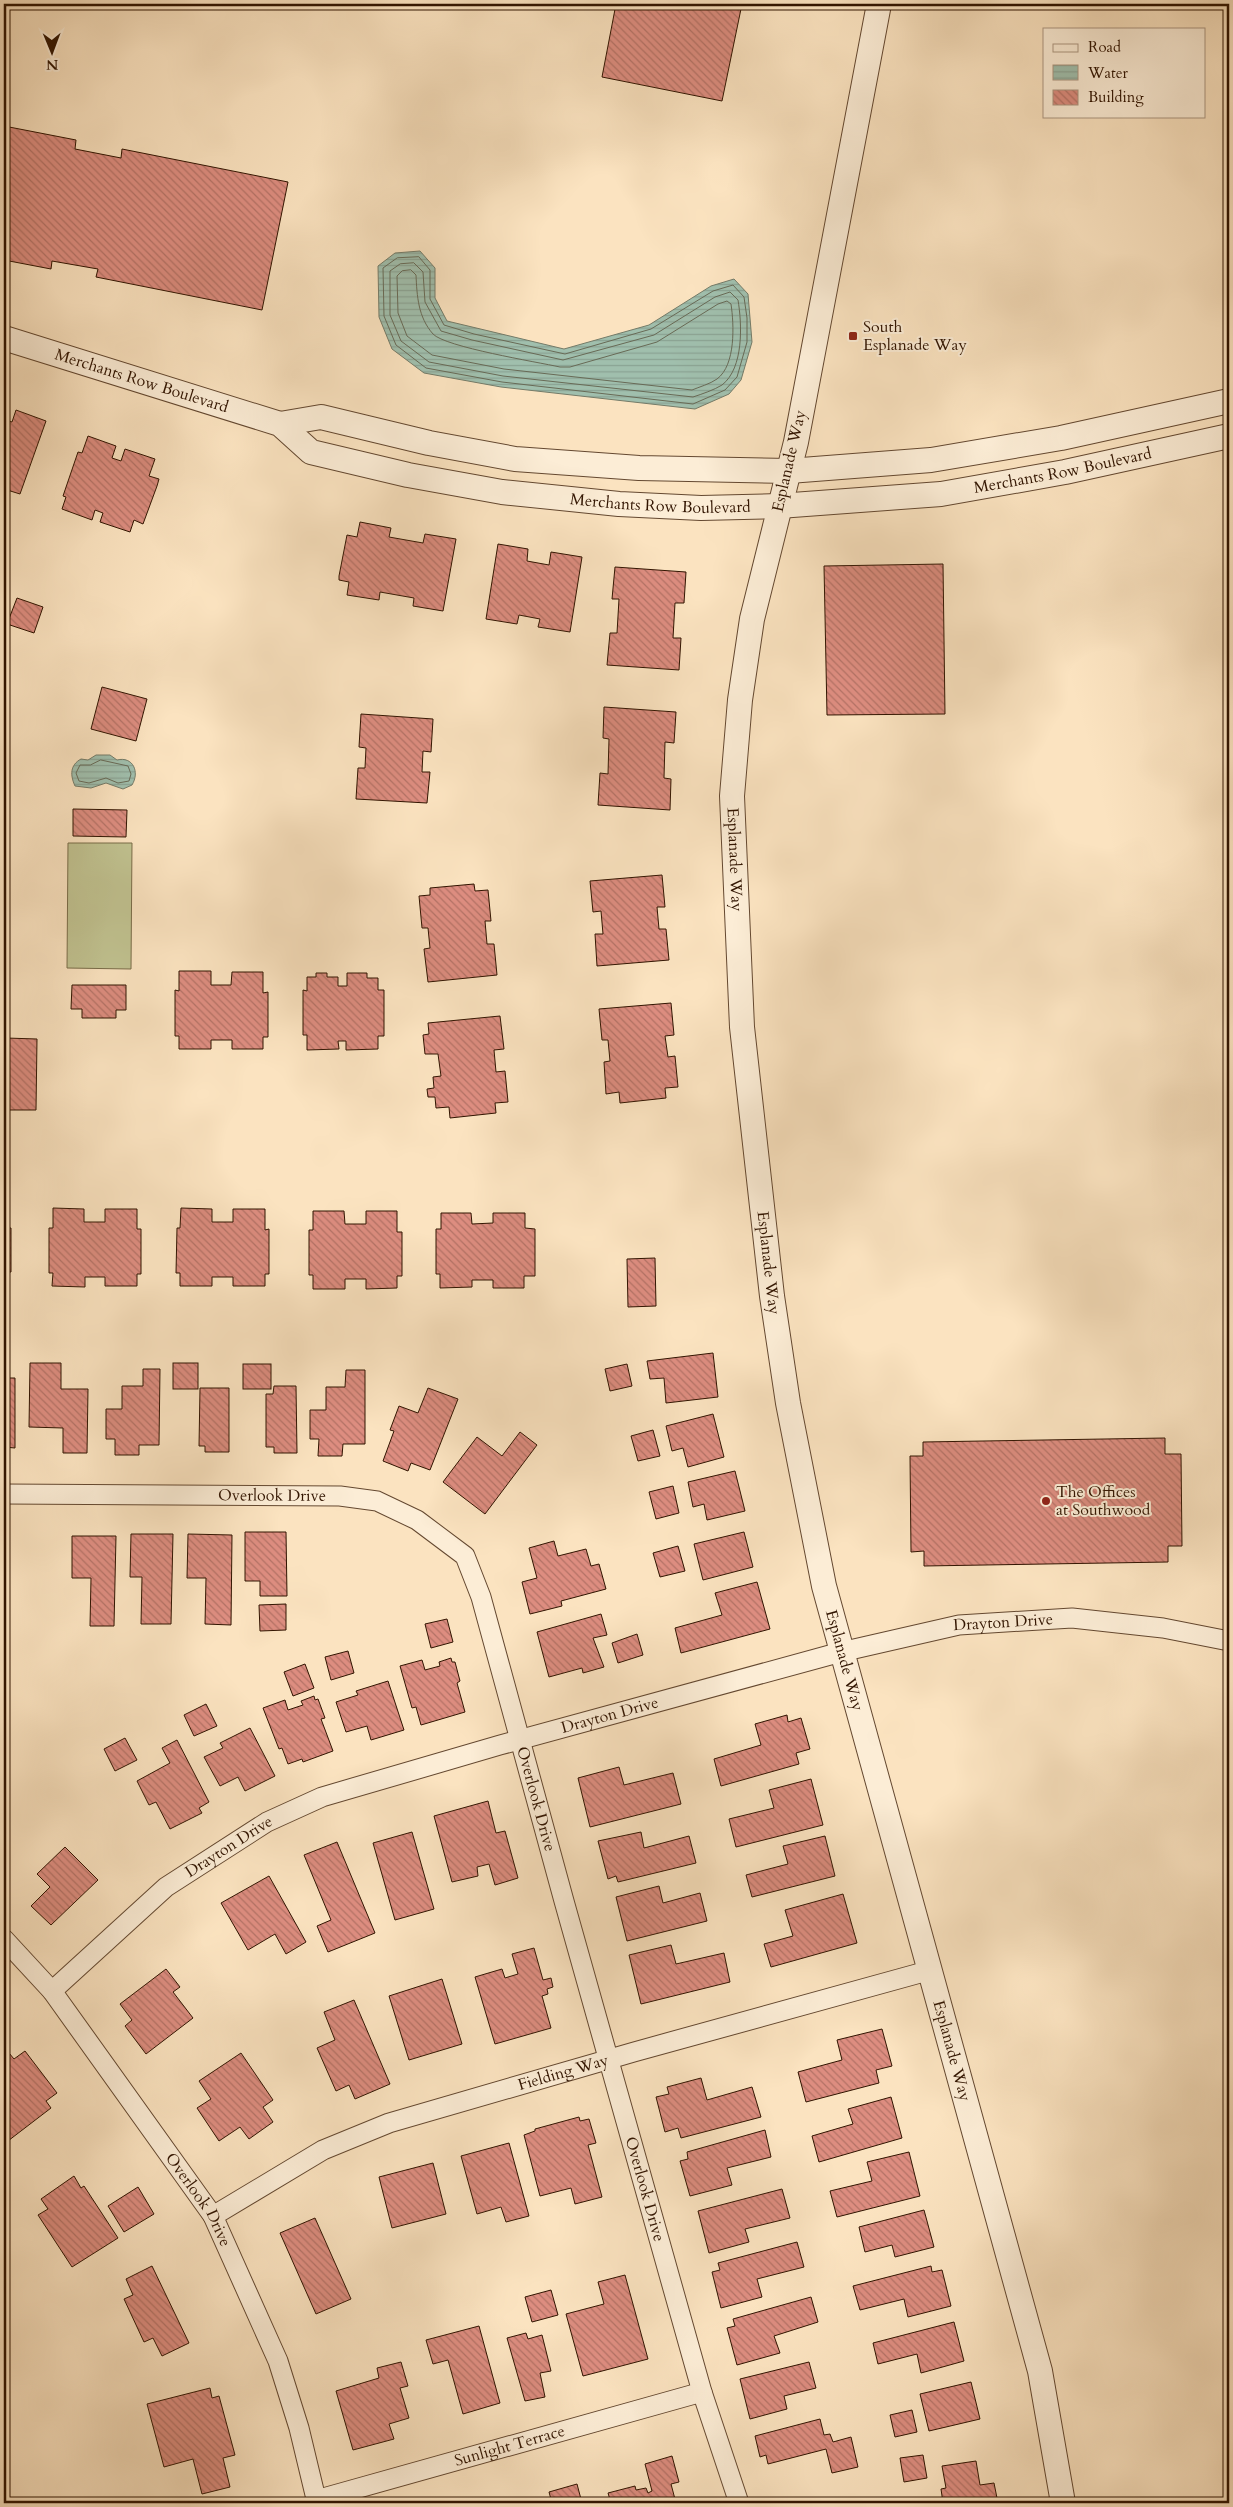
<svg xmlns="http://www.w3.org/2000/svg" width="1233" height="2507" font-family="Cardo,serif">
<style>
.grass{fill:#c1c391;stroke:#796c48}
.water{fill:url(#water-rules);stroke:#747b68}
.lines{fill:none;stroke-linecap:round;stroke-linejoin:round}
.shore{stroke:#686a56;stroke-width:1}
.building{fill:url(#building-back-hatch);stroke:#311400}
.minor-casing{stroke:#644830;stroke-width:21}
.tertiary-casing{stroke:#644830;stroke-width:26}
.minor{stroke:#fcedd6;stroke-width:19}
.tertiary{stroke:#fcedd6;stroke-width:24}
.poi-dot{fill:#8f2418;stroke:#fcedd6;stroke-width:2}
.labels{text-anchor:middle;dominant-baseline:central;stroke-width:4;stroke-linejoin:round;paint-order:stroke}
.poi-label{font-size:16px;fill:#311400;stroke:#fcedd6;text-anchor:start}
.street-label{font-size:16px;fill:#311400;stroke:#fcedd6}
</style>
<defs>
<pattern id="water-rules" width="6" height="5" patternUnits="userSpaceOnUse" patternTransform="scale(1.25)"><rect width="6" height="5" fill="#a0bfad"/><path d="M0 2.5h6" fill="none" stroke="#8aa393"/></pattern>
<pattern id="building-back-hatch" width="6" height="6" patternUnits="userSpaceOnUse" patternTransform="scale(1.25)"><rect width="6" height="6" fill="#dd8d80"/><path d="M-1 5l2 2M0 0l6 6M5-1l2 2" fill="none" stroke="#b47266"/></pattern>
</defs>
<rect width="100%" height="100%" fill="#fbe3c0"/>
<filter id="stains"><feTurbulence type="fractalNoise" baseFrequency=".004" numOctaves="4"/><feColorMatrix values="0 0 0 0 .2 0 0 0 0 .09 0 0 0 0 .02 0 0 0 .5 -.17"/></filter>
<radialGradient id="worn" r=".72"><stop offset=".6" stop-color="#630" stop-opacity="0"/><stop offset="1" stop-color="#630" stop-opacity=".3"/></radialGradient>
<polygon class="grass" points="68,843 132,843 131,969 67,968"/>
<g class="water">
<polygon points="420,251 435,268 435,298 447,321 564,349 649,325 711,286 734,279 748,294 752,342 741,380 729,394 695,409 501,387 424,373 392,349 379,317 378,266 395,253"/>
<path d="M96 755H110L117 760C133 756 140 772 132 785L123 789 106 783 91 788 75 786C70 775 70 765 81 759L88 760Z"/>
</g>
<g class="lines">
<g class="shore">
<polygon points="419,257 430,270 430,299 444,325 474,334 565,354 651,329 713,291 733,285 744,297 747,318 747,342 737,377 725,390 693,404 502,382 426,368 396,345 384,316 383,268 397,258"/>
<path d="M414 263 423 272 425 302 441 331 472 340 563 360 654 335 715 297 730 292 738 300C742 324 744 368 722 385 714 390 702 394 693 397L503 376 429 362 401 341 390 315V271L400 264Z"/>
<path d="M411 270 416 275C417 296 418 317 433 334 445 347 537 362 560 367H570L657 342 718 304 727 301 731 304C734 324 736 365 717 379 710 384 699 387 692 390L504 369 432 355 407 336 398 313 397 276 402 271Z"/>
<polygon points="101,760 128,766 131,774 129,781 118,783 106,778 89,783 79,781 76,773 80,765 90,765"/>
</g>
</g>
<g class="building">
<polygon points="616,4 742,4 722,101 602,77"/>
<polygon points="4,126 76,140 75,149 121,158 122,149 288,182 262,310 96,277 98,269 52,261 51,269 4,260"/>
<polygon points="4,406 9,407 5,420 12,422 16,410 46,421 20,494 4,489"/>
<polygon points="88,436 116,446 112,458 121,461 125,449 155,459 149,476 159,479 157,486 143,524 134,520 130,532 100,522 103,513 95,510 92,520 62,509 66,497 63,496 78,452 82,453"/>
<polygon points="360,522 391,528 389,537 423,543 425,534 456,539 443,611 413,606 414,598 380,592 379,600 347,595 349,582 339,580 339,576 347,535 357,537"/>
<polygon points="498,544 528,549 527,561 549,565 551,552 582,557 570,632 538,627 540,619 519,615 517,624 486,619"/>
<polygon points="943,564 945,714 827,715 824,566"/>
<polygon points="615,567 686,572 684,603 675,603 673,638 681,638 679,670 607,665 610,633 617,633 619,599 612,599"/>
<polygon points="17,598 43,607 34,633 7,624"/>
<polygon points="102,687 147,699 136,741 91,729"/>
<polygon points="604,707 676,712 674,743 665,742 664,778 671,779 670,810 598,805 600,773 608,774 609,739 603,738"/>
<polygon points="361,714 433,719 431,752 423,751 422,772 430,772 427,803 356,799 358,768 365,768 366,748 359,747"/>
<polygon points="73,809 127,810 126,837 73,836"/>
<polygon points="662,875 665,907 657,907 659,929 666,929 669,960 597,966 595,934 603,934 601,911 593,912 590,881"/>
<polygon points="474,884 475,891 488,890 491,921 485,921 487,944 494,944 497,975 428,982 424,949 430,948 428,928 422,928 419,896 430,895 430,888"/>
<polygon points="179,971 211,971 211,985 231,985 232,972 263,972 263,993 268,992 268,1037 263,1037 263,1049 232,1049 232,1040 211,1040 211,1049 179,1049 179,1036 175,1036 175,990 179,991"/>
<polygon points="316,973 327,973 327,977 338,977 338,986 347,986 347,973 367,973 367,978 378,978 378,990 384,990 384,1036 378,1036 378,1049 346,1050 346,1041 338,1041 339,1049 307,1050 307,1035 303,1035 303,990 307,991 307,977 316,977"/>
<polygon points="72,985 126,985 126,1010 116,1010 116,1018 82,1018 82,1009 71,1009"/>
<polygon points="671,1003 674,1035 665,1036 668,1057 675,1056 678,1087 665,1088 666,1098 620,1103 619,1092 606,1094 604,1062 610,1061 608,1040 602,1040 599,1009"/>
<polygon points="500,1016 504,1049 494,1050 496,1072 505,1071 508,1102 495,1103 496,1113 450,1118 449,1107 436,1108 435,1097 428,1097 427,1089 434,1088 433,1077 441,1076 438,1054 425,1054 423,1035 429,1034 428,1023"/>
<polygon points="6,1038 37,1039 36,1110 5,1110 4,1046 6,1046"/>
<polygon points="4,1207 7,1207 7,1228 11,1228 11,1272 7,1272 7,1285 4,1285"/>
<polygon points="53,1208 84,1209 84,1222 105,1222 105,1209 137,1209 137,1229 141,1229 141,1274 137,1274 137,1286 105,1286 105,1277 85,1277 85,1287 52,1286 53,1273 49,1273 49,1228 53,1228"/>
<polygon points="181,1208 212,1209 212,1222 233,1222 233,1209 265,1209 265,1230 269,1229 269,1274 265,1274 265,1286 233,1286 233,1277 212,1277 212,1286 180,1286 180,1273 176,1273 177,1228 180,1228"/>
<polygon points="313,1211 344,1211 345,1224 366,1224 366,1211 397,1211 397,1232 402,1232 402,1276 397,1276 397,1288 366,1289 366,1279 345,1279 345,1289 313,1289 313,1275 309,1275 309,1230 313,1230"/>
<polygon points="441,1213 471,1213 472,1224 493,1223 493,1213 525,1213 525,1228 535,1229 535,1276 524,1276 524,1288 493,1288 493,1280 472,1280 472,1287 440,1288 440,1274 436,1274 436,1229 441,1229"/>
<polygon points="655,1258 656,1306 628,1307 627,1259"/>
<polygon points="713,1353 718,1397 666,1403 664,1378 650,1379 647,1361"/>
<polygon points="30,1363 61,1363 61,1389 88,1389 87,1453 63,1453 63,1428 29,1427"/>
<rect x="173" y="1363" width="25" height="26"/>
<rect x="243" y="1364" width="28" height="25"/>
<polygon points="627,1364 632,1386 610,1391 605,1369"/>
<polygon points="143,1369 160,1369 159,1445 139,1445 139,1455 115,1455 115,1439 106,1439 106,1409 122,1409 122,1386 143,1386"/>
<polygon points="346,1370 365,1370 365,1444 343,1444 342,1456 318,1456 319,1439 310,1439 310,1410 326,1410 326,1387 345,1387"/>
<polygon points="4,1378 15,1378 15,1448 4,1447"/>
<polygon points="274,1386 296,1386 297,1453 274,1453 274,1447 266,1447 266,1394 273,1394"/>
<polygon points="200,1388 229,1388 229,1452 205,1452 205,1446 199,1446"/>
<polygon points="428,1388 458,1399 430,1470 411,1463 408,1471 383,1461 394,1431 390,1430 399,1406 418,1413"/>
<polygon points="713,1414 724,1457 688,1467 683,1448 672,1451 666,1426"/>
<polygon points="653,1430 660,1456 638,1461 631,1436"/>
<polygon points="520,1432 537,1445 485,1514 443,1482 477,1437 502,1456"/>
<polygon points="1165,1438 1165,1454 1181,1454 1182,1546 1168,1546 1168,1562 924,1566 924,1551 911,1552 910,1456 923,1456 923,1442"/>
<polygon points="735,1471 745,1511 707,1520 704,1504 693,1507 688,1482"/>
<polygon points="673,1486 679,1513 656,1519 649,1492"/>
<polygon points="245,1532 286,1532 287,1596 260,1596 260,1581 245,1581"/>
<polygon points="744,1532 753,1567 703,1580 694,1544"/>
<polygon points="131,1534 173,1534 171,1624 141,1624 142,1577 130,1577"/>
<polygon points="188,1534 232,1535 231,1625 205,1624 206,1578 187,1578"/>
<polygon points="72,1536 116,1536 114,1626 90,1626 91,1578 72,1578"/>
<polygon points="554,1541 558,1556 586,1549 591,1566 599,1564 606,1589 561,1601 562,1606 530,1614 522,1582 537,1578 529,1548"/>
<polygon points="678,1546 685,1571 660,1577 653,1553"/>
<polygon points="757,1582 770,1629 681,1653 675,1628 722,1615 715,1593"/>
<polygon points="286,1604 286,1630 260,1631 259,1605"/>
<polygon points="601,1614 607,1635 593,1638 604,1667 583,1673 582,1668 549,1677 537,1632"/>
<polygon points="447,1619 453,1642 431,1648 425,1624"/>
<polygon points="637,1634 643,1655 618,1663 612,1643"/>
<polygon points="348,1651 354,1673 331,1680 325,1657"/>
<polygon points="451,1658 452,1662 455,1662 460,1681 457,1683 465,1712 421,1725 416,1707 412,1708 400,1666 422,1660 425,1670 440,1666 439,1662"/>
<polygon points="305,1664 314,1688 293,1696 284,1672"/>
<polygon points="388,1681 404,1730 371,1740 367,1726 346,1732 336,1702 358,1695 356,1691"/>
<polygon points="314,1696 315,1700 318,1699 325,1718 321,1719 333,1751 303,1762 302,1759 288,1764 282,1748 279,1749 263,1708 285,1700 288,1710 303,1705 301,1701"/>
<polygon points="206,1704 217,1726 194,1736 184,1715"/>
<polygon points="787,1715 788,1722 801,1718 810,1749 796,1753 799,1764 721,1786 714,1759 761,1745 755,1724"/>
<polygon points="250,1728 275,1776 245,1791 238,1777 220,1786 204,1757 223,1748 220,1743"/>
<polygon points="125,1738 137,1760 115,1771 104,1749"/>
<polygon points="177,1740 209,1802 199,1808 202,1813 170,1829 156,1802 149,1805 137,1781 170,1763 162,1748"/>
<polygon points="619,1767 624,1785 673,1773 681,1804 590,1827 578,1778"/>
<polygon points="811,1779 823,1825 736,1847 729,1819 774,1808 769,1790"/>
<polygon points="488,1801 496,1833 505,1831 518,1878 495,1885 489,1864 477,1867 478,1876 452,1882 434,1816"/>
<polygon points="412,1832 434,1909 395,1920 373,1843"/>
<polygon points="641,1832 644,1848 689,1836 696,1863 618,1882 616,1876 608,1879 598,1841"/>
<polygon points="825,1836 835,1876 752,1897 746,1875 788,1864 783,1846"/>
<polygon points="337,1842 375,1933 328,1952 317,1926 331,1920 304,1855"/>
<polygon points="65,1847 98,1880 51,1925 31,1906 50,1887 37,1874"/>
<polygon points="269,1876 306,1942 286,1954 275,1934 248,1950 221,1903"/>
<polygon points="659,1886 663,1903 700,1893 707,1921 627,1941 616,1897"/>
<polygon points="843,1894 857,1943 771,1967 764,1944 793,1936 785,1910"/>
<polygon points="671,1945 676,1964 724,1953 730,1982 641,2004 629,1955"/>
<polygon points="534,1948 543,1980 551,1978 553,1987 547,1989 548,1994 542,1996 551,2028 495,2044 475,1977 502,1969 505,1978 518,1974 512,1954"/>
<polygon points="166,1969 180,1987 173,1992 193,2018 146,2054 125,2026 132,2020 120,2004"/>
<polygon points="442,1979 462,2044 409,2060 389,1996"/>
<polygon points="354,2000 390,2084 355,2099 349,2085 336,2091 317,2048 335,2040 324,2012"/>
<polygon points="882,2029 892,2066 876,2070 879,2083 806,2102 798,2072 842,2060 837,2040"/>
<polygon points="25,2051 57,2093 46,2101 51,2108 4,2144 4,2057 9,2053 14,2059"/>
<polygon points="241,2053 273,2100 263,2107 273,2122 249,2139 240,2127 219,2141 197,2108 211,2099 199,2081"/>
<polygon points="701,2078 707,2100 752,2087 761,2117 681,2138 678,2128 665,2132 656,2097 669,2094 667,2087"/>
<polygon points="891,2097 902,2138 819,2162 812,2136 853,2124 848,2109"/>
<polygon points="579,2117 580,2121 589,2119 596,2143 588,2145 602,2197 575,2204 571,2188 540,2196 524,2135 535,2131 535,2129"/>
<polygon points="765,2130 771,2157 727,2168 732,2185 690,2196 680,2161 688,2159 687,2152"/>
<polygon points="509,2143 529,2216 506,2222 501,2207 477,2214 461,2156"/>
<polygon points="909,2152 920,2196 837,2217 830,2191 872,2181 867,2162"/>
<polygon points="433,2163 446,2214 392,2228 379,2177"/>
<polygon points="74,2176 81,2188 84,2186 118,2238 72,2267 38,2215 48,2209 41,2199"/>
<polygon points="138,2187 154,2214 124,2232 108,2206"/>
<polygon points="782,2189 790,2218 745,2229 749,2242 709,2253 698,2211"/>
<polygon points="924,2210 934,2247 895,2257 892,2245 865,2252 859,2227"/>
<polygon points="315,2218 351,2299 316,2314 280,2233"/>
<polygon points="797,2242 804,2267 757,2279 762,2297 721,2308 712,2272 720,2270 718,2263"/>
<polygon points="152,2266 189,2343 162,2356 153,2338 144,2342 124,2299 133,2295 126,2279"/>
<polygon points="931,2266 932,2272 942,2270 951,2306 908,2317 904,2299 860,2310 853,2286"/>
<polygon points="625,2275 648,2359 583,2376 566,2314 604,2304 598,2282"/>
<polygon points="551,2290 558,2315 532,2322 525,2297"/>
<polygon points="811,2297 818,2322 774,2336 780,2353 737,2365 727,2328 735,2326 733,2319"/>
<polygon points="954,2322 964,2361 921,2373 917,2354 878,2364 873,2343"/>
<polygon points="479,2326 500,2403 463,2414 448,2360 433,2364 426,2340"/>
<polygon points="526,2333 528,2339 542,2335 551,2371 540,2373 545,2397 525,2401 507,2338"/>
<polygon points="401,2362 408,2386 400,2388 409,2418 389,2424 394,2439 353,2450 336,2391 379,2378 377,2368"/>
<polygon points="809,2362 816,2388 784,2396 787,2409 750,2419 740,2379"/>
<polygon points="971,2382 980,2419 929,2431 920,2394"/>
<polygon points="210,2388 212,2398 219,2396 235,2455 223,2458 230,2487 202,2494 193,2459 164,2467 147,2404"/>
<polygon points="912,2410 917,2432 895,2437 890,2415"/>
<polygon points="820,2419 824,2435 830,2434 833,2442 851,2437 858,2467 832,2473 826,2449 768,2464 766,2455 760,2457 755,2436"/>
<polygon points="923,2455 927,2478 904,2482 900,2458"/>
<polygon points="672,2456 679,2482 671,2484 676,2503 611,2503 608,2493 635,2486 636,2490 646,2488 648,2493 652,2491 645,2464"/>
<polygon points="976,2461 980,2485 994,2483 998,2503 943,2503 941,2489 946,2488 942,2466"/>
<polygon points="577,2484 582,2503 552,2503 549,2492"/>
</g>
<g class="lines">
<g class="minor-casing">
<g id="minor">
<path id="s1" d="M4 1494 340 1496 377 1501 417 1520 465 1556 481 1597 564 1901 702 2392 739 2503"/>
<path id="s2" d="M4 1939 52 1991 213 2216 278 2361 299 2428 317 2503"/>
<path id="s3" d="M52 1991 166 1887 267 1822 322 1797 500 1745 841 1652 959 1625 1072 1618 1163 1628 1229 1641"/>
<path id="s4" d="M213 2216 323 2150 389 2123 634 2052 931 1970"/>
<path id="s5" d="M316 2500 702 2392"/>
</g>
</g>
<g class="tertiary-casing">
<g id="tertiary">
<path id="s6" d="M879 4 796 442 752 619 740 700 732 796 742 1027 772 1296 788 1403 824 1586 1040 2371 1063 2503"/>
<path id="s7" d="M4 338 280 424 311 452 408 475 502 492 619 504 701 508 779 506 941 494 1065 472 1229 436"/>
<polyline points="280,424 321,417 429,443 515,459 639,468 789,471 931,460 1061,438 1229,401"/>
</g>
</g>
<use href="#minor" class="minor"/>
<use href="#tertiary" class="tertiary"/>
</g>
<g class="poi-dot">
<rect x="848" y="331" width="10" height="10" rx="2.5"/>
<circle cx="1046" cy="1501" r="5"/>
</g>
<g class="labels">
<g class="poi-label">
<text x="863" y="327">South<tspan x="863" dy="18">Esplanade Way</tspan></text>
<text x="1056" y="1492">The Offices<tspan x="1056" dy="18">at Southwood</tspan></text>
</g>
<g class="street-label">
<text stroke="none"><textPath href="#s7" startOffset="144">Merchants Row Boulevard</textPath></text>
<text transform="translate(789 461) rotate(-77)">Esplanade Way</text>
<text stroke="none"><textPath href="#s7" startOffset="1090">Merchants Row Boulevard</textPath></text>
<text stroke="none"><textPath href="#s7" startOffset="685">Merchants Row Boulevard</textPath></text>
<text stroke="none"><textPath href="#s6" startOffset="870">Esplanade Way</textPath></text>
<text stroke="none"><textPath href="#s6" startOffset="1275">Esplanade Way</textPath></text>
<text stroke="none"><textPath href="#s1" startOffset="268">Overlook Drive</textPath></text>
<text stroke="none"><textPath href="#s3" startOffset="1039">Drayton Drive</textPath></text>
<text stroke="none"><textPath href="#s6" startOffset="1680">Esplanade Way</textPath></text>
<text stroke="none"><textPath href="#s3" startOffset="634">Drayton Drive</textPath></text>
<text stroke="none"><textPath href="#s1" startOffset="731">Overlook Drive</textPath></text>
<text stroke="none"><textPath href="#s3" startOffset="229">Drayton Drive</textPath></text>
<text stroke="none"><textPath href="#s6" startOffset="2085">Esplanade Way</textPath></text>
<text stroke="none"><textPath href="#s4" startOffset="381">Fielding Way</textPath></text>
<text stroke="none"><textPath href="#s1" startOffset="1136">Overlook Drive</textPath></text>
<text stroke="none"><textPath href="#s2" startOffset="326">Overlook Drive</textPath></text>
<text stroke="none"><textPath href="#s5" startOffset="201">Sunlight Terrace</textPath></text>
</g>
</g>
<rect width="1233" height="2507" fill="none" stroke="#fbe3c0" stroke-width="20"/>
<rect x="5" y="5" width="1223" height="2497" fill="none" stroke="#311400" stroke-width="2.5"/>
<rect x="10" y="10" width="1213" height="2487" fill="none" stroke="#311400"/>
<rect x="1043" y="28" width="162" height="90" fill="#fcedd6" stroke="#ab9680"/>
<rect x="1053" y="44" width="25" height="8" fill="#fcedd6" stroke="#ab9680"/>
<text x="1088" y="52" font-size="15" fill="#311400">Road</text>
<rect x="1053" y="65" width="25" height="15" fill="url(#water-rules)" stroke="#ab9680"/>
<text x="1088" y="78" font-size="15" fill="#311400">Water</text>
<rect x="1053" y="90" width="25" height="15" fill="url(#building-back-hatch)" stroke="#ab9680"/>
<text x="1088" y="102" font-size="15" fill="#311400">Building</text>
<g transform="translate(52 52) rotate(179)" stroke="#fcedd6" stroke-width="4" paint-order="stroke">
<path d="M0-4L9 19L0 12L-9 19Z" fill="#311400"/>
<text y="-8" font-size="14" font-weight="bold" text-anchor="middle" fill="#311400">N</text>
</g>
<rect width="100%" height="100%" filter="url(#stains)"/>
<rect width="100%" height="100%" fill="url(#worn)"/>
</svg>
